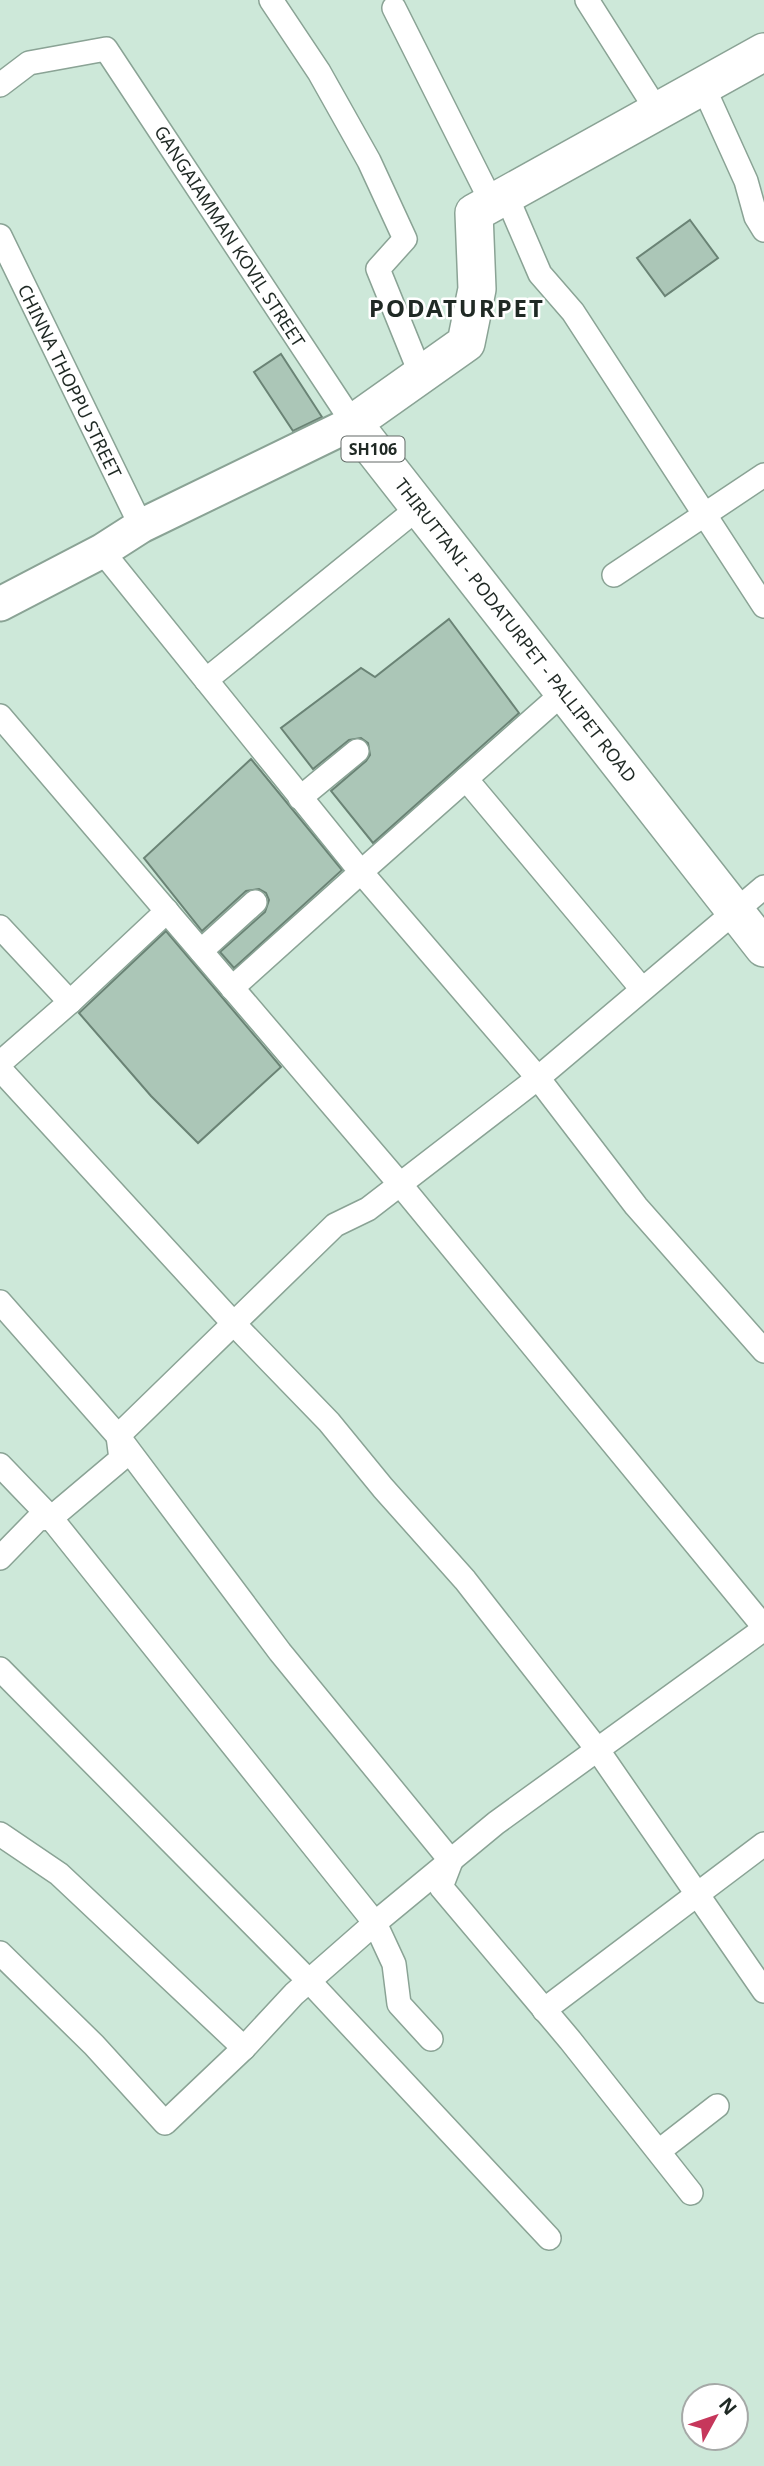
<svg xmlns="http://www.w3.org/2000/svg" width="764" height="2466" font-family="'Noto Sans',sans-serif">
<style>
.building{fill:#abc6b7;stroke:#6a8375;stroke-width:2}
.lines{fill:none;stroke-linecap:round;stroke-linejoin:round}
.street-casing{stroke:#8aa395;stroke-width:26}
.secondary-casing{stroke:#8aa395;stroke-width:37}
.primary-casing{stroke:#8aa395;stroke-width:40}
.street{stroke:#fff;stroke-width:23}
.secondary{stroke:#fff;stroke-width:33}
.primary{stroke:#fff;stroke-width:37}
.labels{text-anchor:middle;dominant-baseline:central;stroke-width:5;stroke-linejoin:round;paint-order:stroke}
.shield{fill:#fff;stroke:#626966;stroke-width:2}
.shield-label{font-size:16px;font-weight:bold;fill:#1f2924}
.street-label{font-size:18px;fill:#1f2924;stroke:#fff}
.district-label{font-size:24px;font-weight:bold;letter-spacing:2px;fill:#1f2924;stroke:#fff}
</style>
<rect width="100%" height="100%" fill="#cde8d9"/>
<g class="building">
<polygon points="690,220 718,258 665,296 637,258"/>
<polygon points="281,354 322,417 293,431 254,372"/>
<polygon points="449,619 519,713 373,843 331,791 366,761 370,755 368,743 361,738 349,740 313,769 281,728 361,668 375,677"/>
<polygon points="251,759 342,870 234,968 220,952 265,912 269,900 266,893 259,889 246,891 202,931 144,858"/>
<polygon points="166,931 281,1067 198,1143 151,1096 79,1013"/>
</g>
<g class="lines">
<g class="street-casing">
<g id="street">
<polyline points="271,0 319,72 369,161 405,239 378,269 421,375"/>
<polyline points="587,0 656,109"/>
<polyline points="394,8 492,203"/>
<polyline points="0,85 29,63 106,49 353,423"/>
<polyline points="703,86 746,181 756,217 764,230"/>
<polyline points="506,195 540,274 573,312 764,606"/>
<polyline points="0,236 141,526"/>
<polyline points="102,551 361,872 232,988"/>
<polyline points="614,575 764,475"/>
<polyline points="206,680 418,508"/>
<polyline points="563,693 361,872 538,1078 636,1206 764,1351"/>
<polyline points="0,716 399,1183 764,1627"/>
<polyline points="466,779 642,989"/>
<polyline points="300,798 357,751"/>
<polyline points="0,927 70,1002 0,1063"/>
<polyline points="201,951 255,902"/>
<polyline points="70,1002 167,911"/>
<polyline points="0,1069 235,1325 329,1422 383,1488 465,1580 597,1749 764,1991"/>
<polyline points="0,1302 118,1436 280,1652 451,1861 441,1887 570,2040 691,2193"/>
<polyline points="0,1465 51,1518 375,1923 394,1964 399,2004 431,2039"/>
<polyline points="0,1558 38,1519 51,1518 121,1459 118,1436 335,1225 368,1209 538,1078 764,887"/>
<polyline points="0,1669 309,1981 549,2238"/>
<polyline points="0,1834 59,1874 244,2048"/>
<polyline points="0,1953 94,2045 165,2123 244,2048 294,1994 375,1923 496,1823 764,1629"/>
<polyline points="544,2010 764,1844"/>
<polyline points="659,2151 717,2106"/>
</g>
</g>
<g class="secondary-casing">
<polyline id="secondary" points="0,604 102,551 141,526 353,423"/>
</g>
<g class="primary-casing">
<polyline id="primary" points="764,52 474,213 477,289 466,343 353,423 764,948"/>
</g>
<use href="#street" class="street"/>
<use href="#secondary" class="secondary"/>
<use href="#primary" class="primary"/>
</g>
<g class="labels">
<rect class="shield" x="341.5" y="436.5" width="63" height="25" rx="5"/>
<g class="shield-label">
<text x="373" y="449">SH106</text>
</g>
<g class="street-label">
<text transform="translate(230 236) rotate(57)">GANGAIAMMAN KOVIL STREET</text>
<text transform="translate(70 381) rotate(64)">CHINNA THOPPU STREET</text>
<text transform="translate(516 630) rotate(52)">THIRUTTANI - PODATURPET - PALLIPET ROAD</text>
</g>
<g class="district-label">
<text x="457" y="307">PODATURPET</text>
</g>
</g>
<g transform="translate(715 2417) rotate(50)"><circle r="33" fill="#ffffff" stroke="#a5a9a7" stroke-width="2"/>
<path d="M0-5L12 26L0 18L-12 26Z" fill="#c6375b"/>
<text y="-10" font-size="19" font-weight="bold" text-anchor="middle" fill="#1f2924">N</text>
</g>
</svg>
